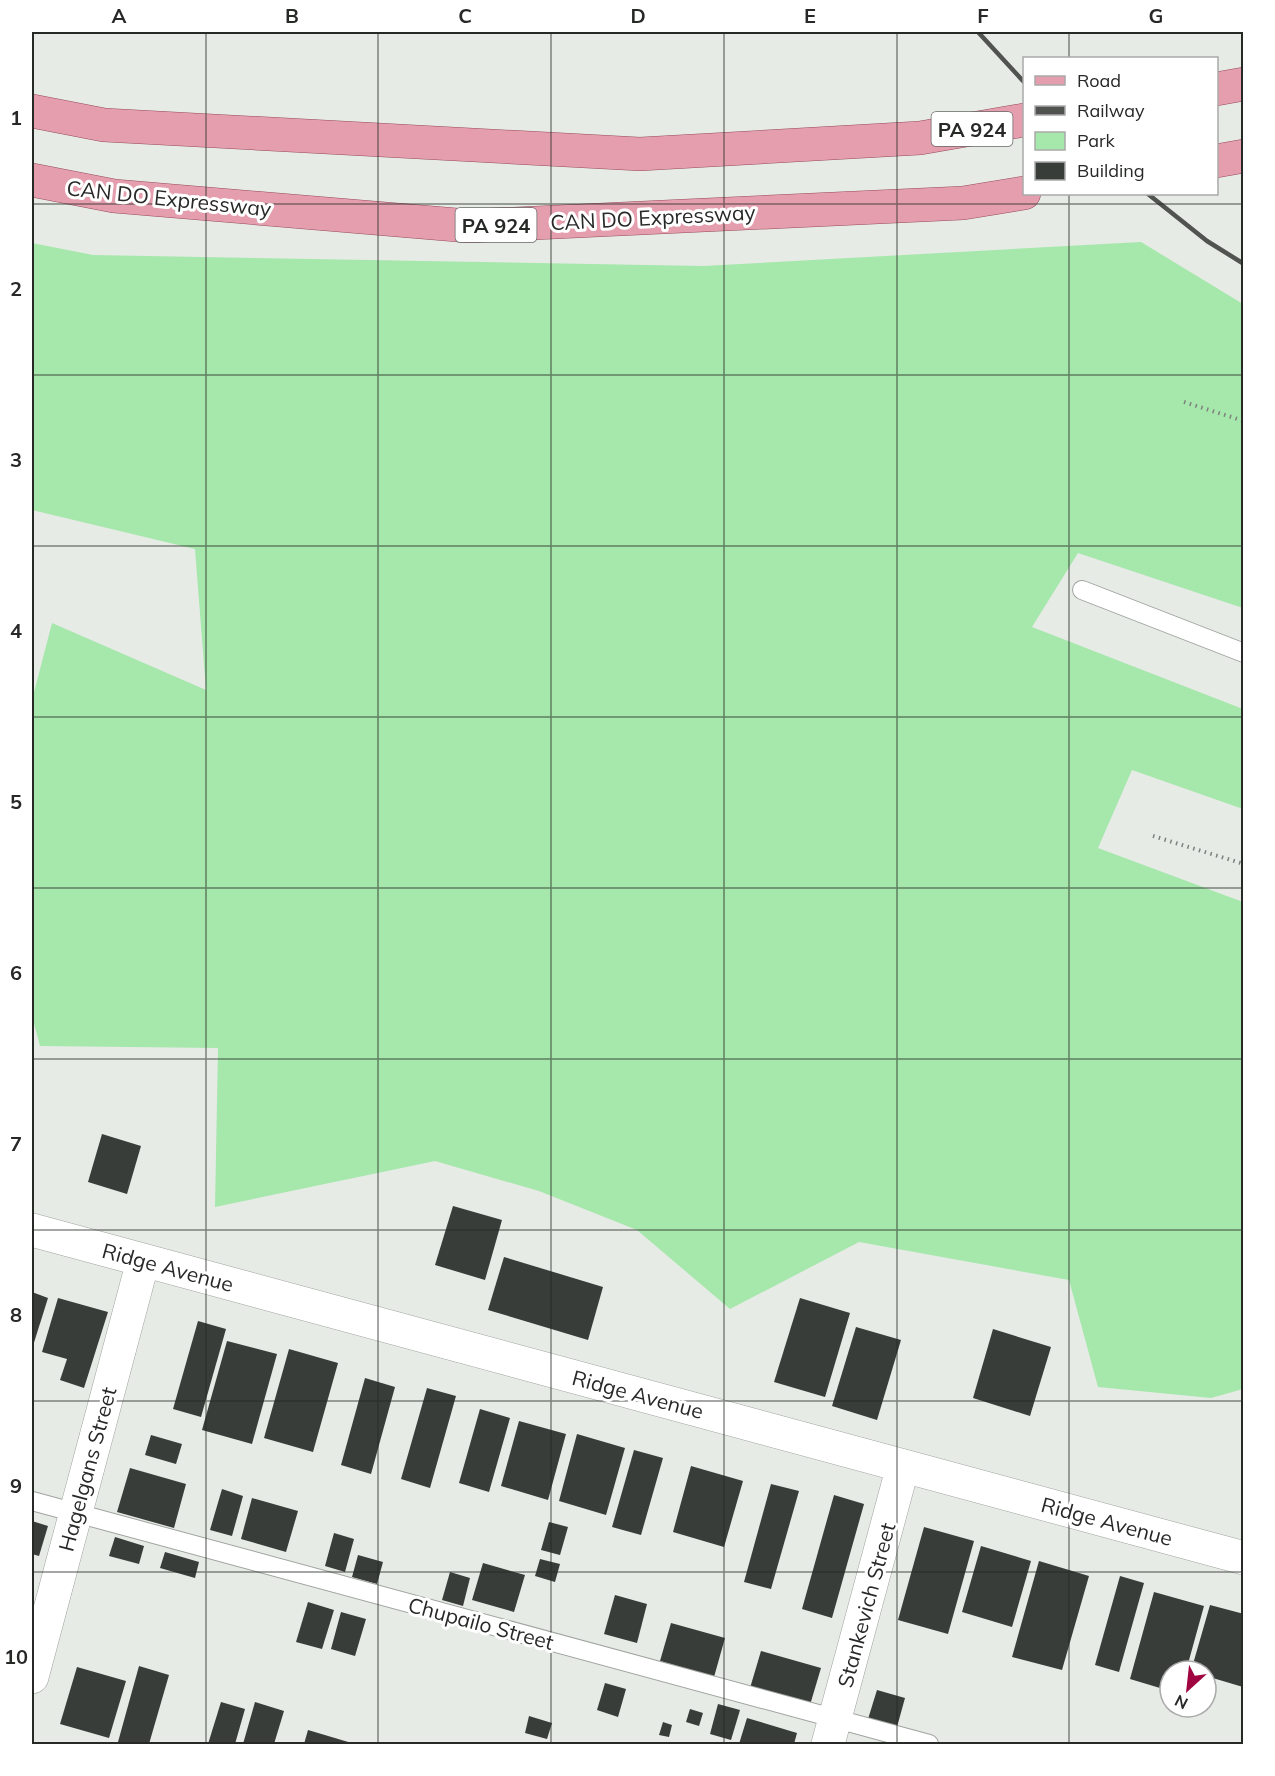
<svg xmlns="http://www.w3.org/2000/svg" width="1275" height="1776" font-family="Mulish,sans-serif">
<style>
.green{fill:#a6e7ab}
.building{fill:#393d39}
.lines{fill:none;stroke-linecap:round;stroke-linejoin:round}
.lane-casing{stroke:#a0a4a0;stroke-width:20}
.street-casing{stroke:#a0a4a0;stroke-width:34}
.primary-casing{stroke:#974b5a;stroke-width:34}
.path{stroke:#7e817e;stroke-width:4;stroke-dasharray:1.5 4.5;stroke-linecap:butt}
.lane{stroke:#fff;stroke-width:18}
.street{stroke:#fff;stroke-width:33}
.primary{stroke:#e59ead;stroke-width:33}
.rail{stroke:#505350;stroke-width:4.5}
.grid{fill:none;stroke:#272927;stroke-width:1.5;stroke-opacity:0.55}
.labels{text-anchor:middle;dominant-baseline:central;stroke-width:6;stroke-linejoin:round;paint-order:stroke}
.shield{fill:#fff;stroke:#686968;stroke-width:1.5}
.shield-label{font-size:20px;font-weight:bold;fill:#272927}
.street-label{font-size:21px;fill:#272927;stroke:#fff}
.neatline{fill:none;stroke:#272927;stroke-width:2}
.grid-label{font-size:20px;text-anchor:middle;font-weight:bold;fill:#272927}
</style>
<rect width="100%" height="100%" fill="#e6ebe6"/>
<polygon class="green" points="1141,242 1243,304 1243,608 1078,553 1032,627 1243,709 1243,809 1132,770 1098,848 1243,902 1243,1389 1211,1398 1098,1387 1069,1280 859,1242 730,1309 637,1230 539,1191 435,1161 215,1207 218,1048 40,1046 32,1016 32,700 52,623 206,690 195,549 32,510 32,243 93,255 703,266"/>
<g class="building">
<polygon points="102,1134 141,1146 127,1194 88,1182"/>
<polygon points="453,1206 502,1220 485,1280 435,1265"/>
<polygon points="504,1257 603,1287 588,1340 488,1310"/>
<polygon points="32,1292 48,1298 32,1349"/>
<polygon points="58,1298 108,1312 84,1388 60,1380 67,1359 42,1352"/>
<polygon points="800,1298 850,1313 825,1397 774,1382"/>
<polygon points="198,1321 226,1329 201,1417 173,1409"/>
<polygon points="856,1327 901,1340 877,1420 832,1406"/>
<polygon points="993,1329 1051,1347 1030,1416 973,1398"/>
<polygon points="227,1341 277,1354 252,1444 202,1430"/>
<polygon points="289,1349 338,1363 313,1452 264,1438"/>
<polygon points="365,1378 395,1387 371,1474 341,1465"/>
<polygon points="427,1388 456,1396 430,1488 401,1479"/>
<polygon points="480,1409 510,1418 489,1492 459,1483"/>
<polygon points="519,1421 566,1434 548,1500 501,1486"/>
<polygon points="577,1434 625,1448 606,1515 559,1501"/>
<polygon points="151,1435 182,1444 176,1464 145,1455"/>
<polygon points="634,1450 663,1458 641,1535 612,1527"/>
<polygon points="691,1466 743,1481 724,1547 673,1532"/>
<polygon points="130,1468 186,1484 174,1528 117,1512"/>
<polygon points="771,1484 799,1491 771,1589 744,1582"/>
<polygon points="222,1489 243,1496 232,1536 210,1530"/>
<polygon points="834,1495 864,1504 832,1618 802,1609"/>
<polygon points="252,1498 298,1511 286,1552 241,1539"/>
<polygon points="32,1521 48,1526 39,1556 32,1554"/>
<polygon points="549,1522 568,1527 560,1555 541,1550"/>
<polygon points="924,1527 974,1541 948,1634 898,1620"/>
<polygon points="334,1533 354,1539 345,1572 325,1566"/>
<polygon points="115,1537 144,1546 139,1564 109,1556"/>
<polygon points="981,1546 1031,1561 1012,1627 962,1612"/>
<polygon points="165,1552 199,1562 195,1578 160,1568"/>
<polygon points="358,1555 383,1562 377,1584 352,1577"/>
<polygon points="540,1559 560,1564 555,1582 535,1576"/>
<polygon points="1039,1561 1089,1576 1062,1670 1012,1657"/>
<polygon points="483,1563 525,1575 514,1612 472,1600"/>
<polygon points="450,1572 470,1578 463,1606 442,1600"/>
<polygon points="1120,1576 1144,1583 1119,1672 1095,1665"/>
<polygon points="1154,1592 1204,1606 1186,1671 1170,1671 1170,1691 1130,1679"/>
<polygon points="615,1595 647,1604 637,1643 604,1634"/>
<polygon points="308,1602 334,1610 322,1649 296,1642"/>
<polygon points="1210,1605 1244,1614 1243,1687 1206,1676 1206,1671 1191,1671"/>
<polygon points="341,1612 366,1619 355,1656 331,1649"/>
<polygon points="671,1623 725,1638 714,1677 660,1661"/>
<polygon points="761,1651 821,1668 810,1705 750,1688"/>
<polygon points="139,1666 169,1675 149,1744 127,1744 118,1742"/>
<polygon points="77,1667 126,1681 109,1738 60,1724"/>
<polygon points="605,1683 626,1689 618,1717 597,1710"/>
<polygon points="877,1690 905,1698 897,1727 868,1719"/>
<polygon points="221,1702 245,1709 235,1744 208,1744"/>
<polygon points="255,1702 284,1711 274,1744 243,1744"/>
<polygon points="718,1704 740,1710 731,1740 710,1734"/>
<polygon points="690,1709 703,1713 699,1726 686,1722"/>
<polygon points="529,1716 552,1723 547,1739 525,1733"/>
<polygon points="747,1718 797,1733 794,1744 739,1744"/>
<polygon points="663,1722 672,1725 669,1737 659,1735"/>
<polygon points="308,1730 355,1744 304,1744"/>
</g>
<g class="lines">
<g class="lane-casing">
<g id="lane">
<polyline points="1082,590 1244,653"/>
<polyline points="32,1501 929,1744"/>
</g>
</g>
<g class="street-casing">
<g id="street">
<polyline points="32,1230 1244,1558"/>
<polyline points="32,1677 143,1261"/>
<polyline points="828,1744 903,1466"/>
</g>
</g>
<g class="primary-casing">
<g id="primary">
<polyline points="1216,89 1244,84"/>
<polyline points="32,111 104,125 640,154 920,138 1024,120"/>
<polyline points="1216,161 1244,156"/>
<polyline points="32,180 114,196 469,226 963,203 1024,193"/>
</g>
</g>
<g class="path">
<polyline points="1184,402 1244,421"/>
<polyline points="1153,836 1244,864"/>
</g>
<use href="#lane" class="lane"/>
<use href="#street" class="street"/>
<use href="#primary" class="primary"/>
<g class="rail">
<polyline points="978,32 1024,82"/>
<polyline points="1148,194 1207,241 1244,264"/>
</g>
</g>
<path class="grid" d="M206 32V1744M378 32V1744M551 32V1744M724 32V1744M897 32V1744M1069 32V58M1069 194V1744M32 204H1244M32 375H1244M32 546H1244M32 717H1244M32 888H1244M32 1059H1244M32 1230H1244M32 1401H1244M32 1572H1244"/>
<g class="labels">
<g class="shield">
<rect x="931.5" y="112" width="81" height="34" rx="4.5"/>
<rect x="455.5" y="208" width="81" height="34" rx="4.5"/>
</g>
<g class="shield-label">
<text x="972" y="129">PA 924</text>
<text x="496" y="225">PA 924</text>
</g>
<g class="street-label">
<text transform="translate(169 198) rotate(6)">CAN DO Expressway</text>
<text transform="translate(653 217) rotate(-3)">CAN DO Expressway</text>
<text transform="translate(168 1267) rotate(15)">Ridge Avenue</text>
<text transform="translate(638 1394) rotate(15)">Ridge Avenue</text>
<text transform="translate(87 1469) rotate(-75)">Hagelgans Street</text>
<text transform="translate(1107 1521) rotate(15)">Ridge Avenue</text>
<text transform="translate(866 1605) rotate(-75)">Stankevich Street</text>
<text transform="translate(481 1623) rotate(15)">Chupailo Street</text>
</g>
</g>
<rect width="1275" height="1776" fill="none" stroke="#ffffff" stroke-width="66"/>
<rect x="1023" y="57" width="195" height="138" fill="#ffffff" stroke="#a9a9a9" stroke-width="1.5"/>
<rect x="1035" y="76" width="30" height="9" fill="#e59ead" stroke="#a9a9a9" stroke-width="1.5"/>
<text x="1077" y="87" font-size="18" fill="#272927">Road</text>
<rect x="1035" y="106" width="30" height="9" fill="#505350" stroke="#a9a9a9" stroke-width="1.5"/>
<text x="1077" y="117" font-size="18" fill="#272927">Railway</text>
<rect x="1035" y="132" width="30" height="18" fill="#a6e7ab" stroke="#a9a9a9" stroke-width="1.5"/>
<text x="1077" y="147" font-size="18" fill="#272927">Park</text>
<rect x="1035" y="162" width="30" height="18" fill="#393d39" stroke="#a9a9a9" stroke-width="1.5"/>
<text x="1077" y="177" font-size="18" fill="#272927">Building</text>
<g transform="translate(1188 1689) rotate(207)"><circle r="28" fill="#ffffff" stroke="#a9a9a9" stroke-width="1.5"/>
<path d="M0-4.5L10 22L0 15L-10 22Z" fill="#a10541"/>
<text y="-9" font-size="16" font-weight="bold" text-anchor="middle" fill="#272927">N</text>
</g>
<rect x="33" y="33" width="1209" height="1710" class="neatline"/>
<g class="grid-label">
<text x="119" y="23">A</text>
<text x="292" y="23">B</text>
<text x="465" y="23">C</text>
<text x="638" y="23">D</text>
<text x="810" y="23">E</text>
<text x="983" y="23">F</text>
<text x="1156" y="23">G</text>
<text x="16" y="125">1</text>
<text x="16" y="296">2</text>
<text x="16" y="467">3</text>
<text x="16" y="638">4</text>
<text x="16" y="809">5</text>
<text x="16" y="980">6</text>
<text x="16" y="1151">7</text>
<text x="16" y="1322">8</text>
<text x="16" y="1493">9</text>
<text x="16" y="1664">10</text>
</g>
</svg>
